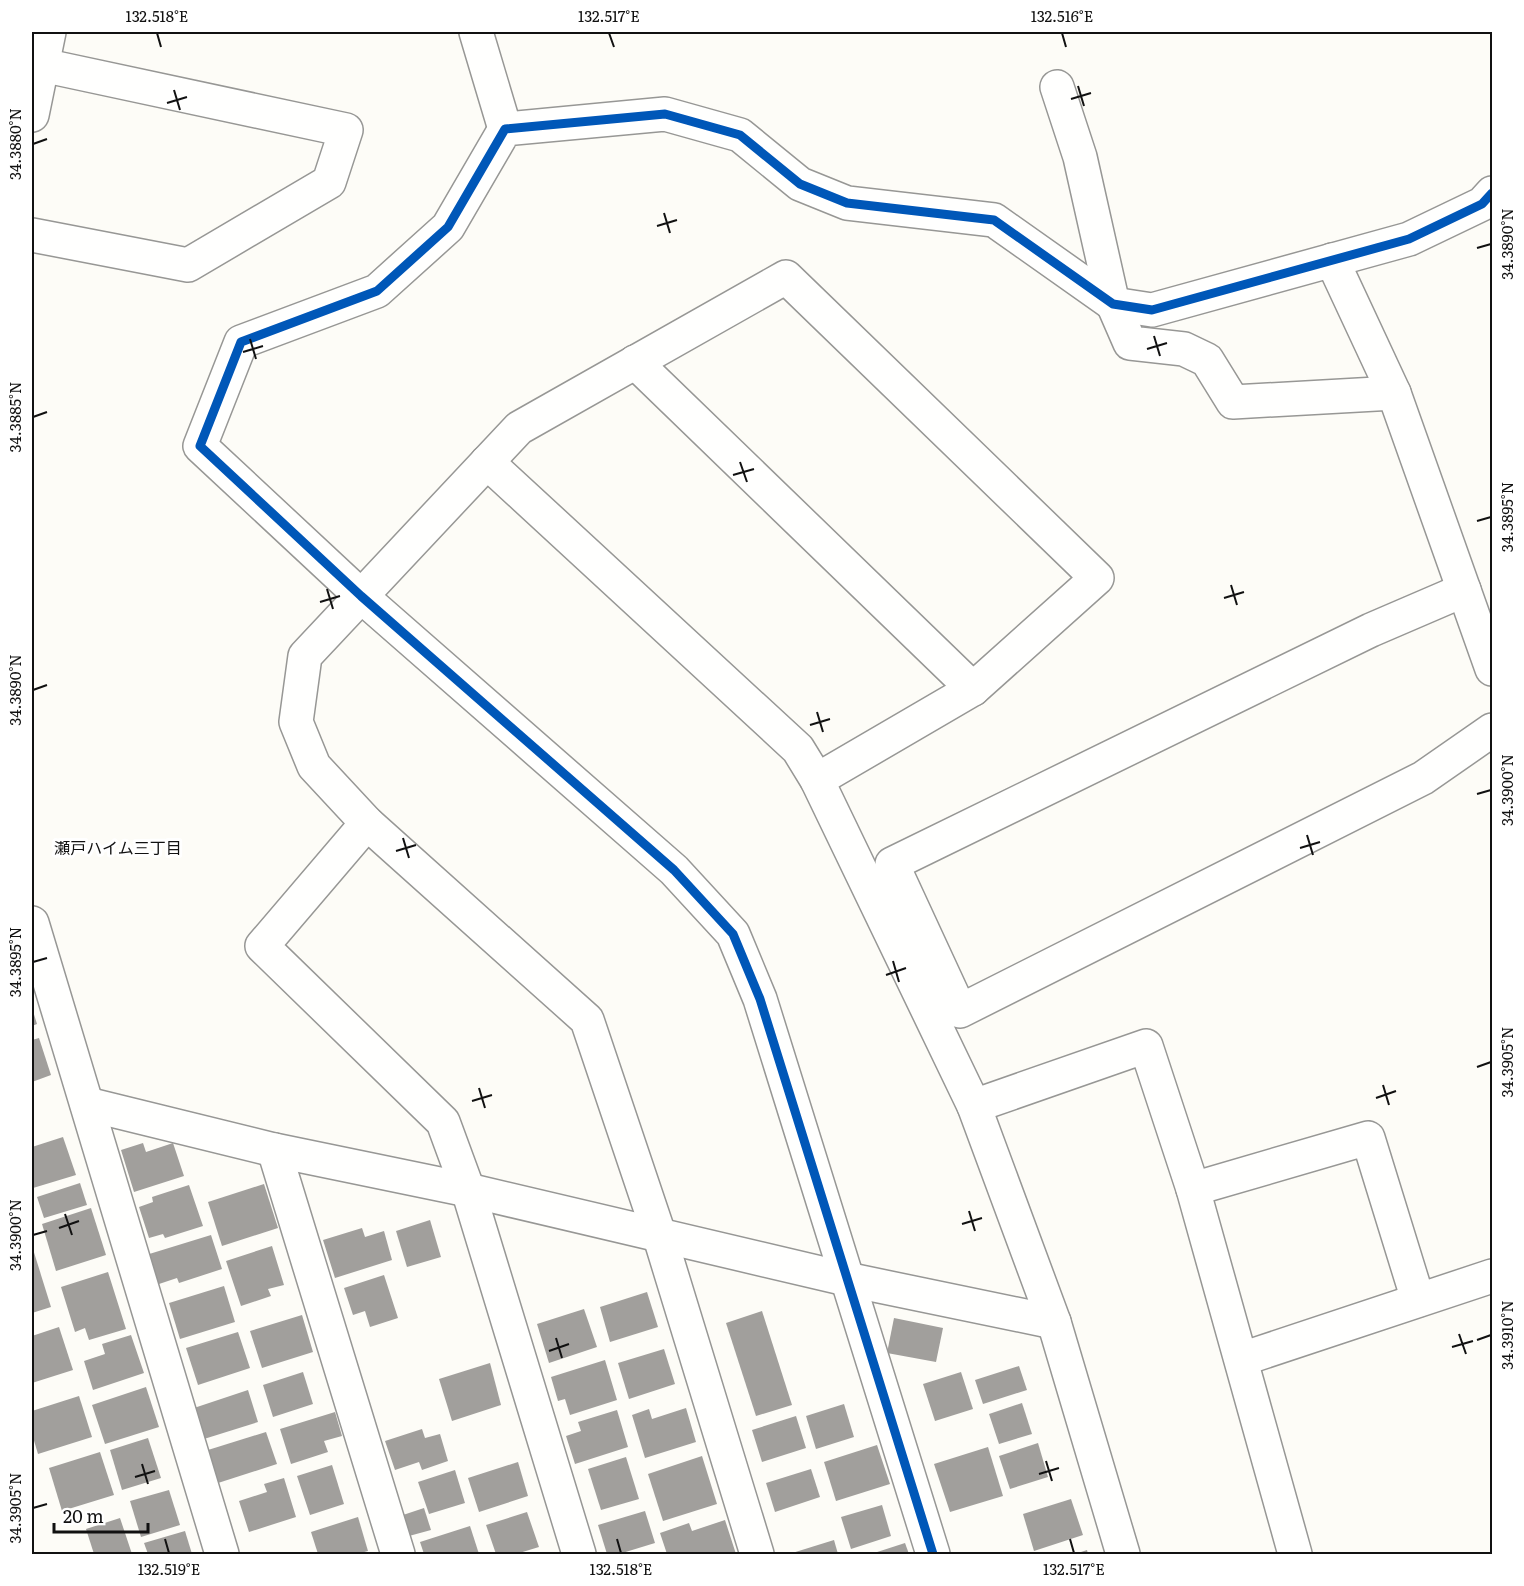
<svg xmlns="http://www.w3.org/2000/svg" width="1524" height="1586" font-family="Literata,'Noto Sans JP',serif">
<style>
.building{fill:#a19f9c}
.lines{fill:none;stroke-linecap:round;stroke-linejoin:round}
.minor-casing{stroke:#979795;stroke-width:36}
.minor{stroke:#fffffe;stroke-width:33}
.cycleway-casing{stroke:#fff;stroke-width:13}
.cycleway{stroke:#0057b8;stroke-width:9}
.ticks{fill:none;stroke:#111;stroke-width:2}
.labels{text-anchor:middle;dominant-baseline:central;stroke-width:6;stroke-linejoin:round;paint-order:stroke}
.neighbourhood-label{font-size:16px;fill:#111;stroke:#fff}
.neatline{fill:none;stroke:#111;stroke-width:2}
.ticks-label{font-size:15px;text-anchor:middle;fill:#111}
</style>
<rect width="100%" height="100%" fill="#fdfcf7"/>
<g class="building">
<polygon points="32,1008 37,1024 32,1026"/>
<polygon points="39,1038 51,1075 32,1082 32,1040"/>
<polygon points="63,1137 76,1175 33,1188 32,1147"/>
<polygon points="143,1143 146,1152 173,1143 184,1176 134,1192 121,1150"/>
<polygon points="80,1183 87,1205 44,1218 37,1197"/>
<polygon points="264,1184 278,1228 222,1246 208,1202"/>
<polygon points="189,1185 203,1226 165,1238 163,1234 149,1238 139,1207 153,1202 152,1197"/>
<polygon points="91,1208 106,1255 56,1271 42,1224"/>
<polygon points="430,1220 441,1257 407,1267 396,1231"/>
<polygon points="362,1228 365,1237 384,1231 392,1260 335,1278 323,1240"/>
<polygon points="211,1235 222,1269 179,1283 177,1278 156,1285 146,1255"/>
<polygon points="32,1246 51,1307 32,1313"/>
<polygon points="272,1246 284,1285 268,1289 271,1296 241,1306 226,1261"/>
<polygon points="108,1272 126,1329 89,1340 85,1328 75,1332 61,1287"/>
<polygon points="384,1275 398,1318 370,1327 365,1311 353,1315 344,1288"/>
<polygon points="224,1286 235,1322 180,1339 169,1303"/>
<polygon points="647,1292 658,1327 610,1342 600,1307"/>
<polygon points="584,1309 597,1347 549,1363 537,1324"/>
<polygon points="762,1311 792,1405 756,1416 726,1323"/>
<polygon points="302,1315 313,1352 262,1368 250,1331"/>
<polygon points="894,1318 943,1328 936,1362 887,1353"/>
<polygon points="59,1327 73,1370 32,1383 32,1336"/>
<polygon points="238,1332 250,1368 198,1385 186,1348"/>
<polygon points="131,1335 144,1373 93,1390 84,1361 105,1354 102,1344"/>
<polygon points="664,1349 675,1384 629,1399 618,1363"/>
<polygon points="605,1360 617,1400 570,1415 565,1399 558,1401 551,1377"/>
<polygon points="490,1363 501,1405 452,1421 439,1379"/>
<polygon points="1019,1366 1027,1390 983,1404 975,1380"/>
<polygon points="303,1372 313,1404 273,1417 263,1385"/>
<polygon points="961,1372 973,1409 935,1421 923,1384"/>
<polygon points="146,1387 159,1427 105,1444 92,1405"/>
<polygon points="248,1390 258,1422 204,1439 194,1408"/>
<polygon points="79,1396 92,1437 38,1454 32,1434 32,1411"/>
<polygon points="1022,1403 1032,1434 999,1444 989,1414"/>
<polygon points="844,1404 854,1437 816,1449 806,1416"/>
<polygon points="686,1408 696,1442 645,1458 632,1415 649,1409 652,1419"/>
<polygon points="617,1410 628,1447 575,1464 566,1436 581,1431 578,1422"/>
<polygon points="335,1412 342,1436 324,1441 328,1452 291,1464 280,1429"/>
<polygon points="796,1416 806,1448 762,1462 752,1430"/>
<polygon points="422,1429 425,1438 440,1434 448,1461 422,1470 419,1462 395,1470 385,1441"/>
<polygon points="266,1432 277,1464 218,1483 208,1450"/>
<polygon points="148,1438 161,1478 122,1490 110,1450"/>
<polygon points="1038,1443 1048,1477 1010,1489 999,1456"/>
<polygon points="877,1445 890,1484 836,1501 824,1462"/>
<polygon points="988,1447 1003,1496 950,1512 934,1464"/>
<polygon points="100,1452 114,1495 62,1511 49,1468"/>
<polygon points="702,1456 717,1504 663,1521 648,1474"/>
<polygon points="626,1457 639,1499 601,1510 588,1469"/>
<polygon points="518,1462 528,1496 479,1512 468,1478"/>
<polygon points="332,1465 344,1504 310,1515 297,1476"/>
<polygon points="811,1469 820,1497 775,1512 766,1483"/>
<polygon points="455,1470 465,1503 429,1514 418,1482"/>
<polygon points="284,1478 296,1517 249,1532 239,1501 267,1492 264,1484"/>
<polygon points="169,1490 180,1525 141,1537 130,1501"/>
<polygon points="1071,1499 1083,1535 1034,1551 1023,1514"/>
<polygon points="882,1505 891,1536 851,1549 841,1517"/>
<polygon points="424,1508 431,1530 409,1536 403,1515"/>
<polygon points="645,1511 655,1543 619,1554 607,1554 598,1525"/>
<polygon points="527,1512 539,1547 516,1554 496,1554 486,1525"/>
<polygon points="358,1517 368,1551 357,1554 318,1554 311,1532"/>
<polygon points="120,1518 132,1554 94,1554 86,1529"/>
<polygon points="725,1520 736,1554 667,1554 660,1533 689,1523 692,1531"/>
<polygon points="470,1526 479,1554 424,1554 420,1542"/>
<polygon points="185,1531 192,1554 148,1554 144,1543"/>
<polygon points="834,1540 838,1554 789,1554"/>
<polygon points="905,1543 909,1554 871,1554"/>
<polygon points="1087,1550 1088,1554 1075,1554"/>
</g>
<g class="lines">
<g class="minor-casing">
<g id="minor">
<polyline points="476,32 505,129"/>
<polyline points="1057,87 1080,157 1113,304 1130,343 1184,349 1207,360 1233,402 1394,393"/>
<polyline points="32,115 49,32"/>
<polyline points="32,235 188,265 329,182 346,130 42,65"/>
<polyline points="1332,260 1394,393 1492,669"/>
<polyline points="635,362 973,689"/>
<polyline points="487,462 798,749 817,780 974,1106 1054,1322 1123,1554"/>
<polyline points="1464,590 1371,630 892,864 960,1011 1423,778 1492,730"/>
<polyline points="367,823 262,946 443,1122 468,1190 579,1554"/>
<polyline points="32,923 222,1554"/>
<polyline points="87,1104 274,1150 468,1190 846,1279 1054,1322"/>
<polyline points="974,1106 1146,1046 1193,1189 1295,1554"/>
<polyline points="274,1150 398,1554"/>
<polyline points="1193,1189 1368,1138 1418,1300"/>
<polyline points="1242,1359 1492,1276"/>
<polyline points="757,1554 659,1234 587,1020 367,823 314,766 296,722 305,656 519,428 786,277 1097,578 973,689 817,780"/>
<polyline points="933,1554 760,999 733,934 674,870 361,596 200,446 241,342 377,291 448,227 505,129 665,114 740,135 800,184 847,203 994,220 1113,304 1152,310 1409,239 1482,204 1492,193"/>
</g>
</g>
<use href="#minor" class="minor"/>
<g class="cycleway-casing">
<polyline id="cycleway" points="933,1554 760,999 733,934 674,870 361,596 200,446 241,342 377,291 448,227 505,129 665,114 740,135 800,184 847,203 994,220 1113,304 1152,310 1409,239 1482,204 1492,193"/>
</g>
<use href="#cycleway" class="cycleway"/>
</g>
<path class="ticks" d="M157 33 161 47M609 33 614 47M1062 33 1066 47M1078 86 1084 106M174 90 180 110M1071 99 1091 93M167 103 187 97M33 144 47 139M664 213 670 233M657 226 677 220M1477 248 1491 244M1154 336 1160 356M250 339 256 359M1147 349 1167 343M243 352 263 346M33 417 47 412M740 462 747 482M733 475 754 469M1477 521 1491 517M1231 585 1237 605M327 589 333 609M1224 598 1244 592M320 602 340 596M33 690 47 685M817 712 823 732M810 725 830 719M1477 794 1491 790M1307 835 1313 855M403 838 409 858M1300 848 1320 842M396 851 416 845M893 961 899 982M33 962 47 958M886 975 906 968M1477 1067 1491 1062M1383 1085 1389 1105M479 1088 485 1108M1376 1098 1396 1091M472 1101 492 1095M969 1211 975 1231M65 1214 72 1235M962 1224 982 1218M59 1228 79 1221M33 1235 47 1231M1459 1334 1466 1354M556 1338 562 1358M1477 1340 1491 1335M1452 1347 1473 1341M549 1351 569 1344M1046 1461 1052 1481M142 1464 148 1484M1039 1474 1059 1468M135 1477 155 1471M33 1508 47 1504M165 1539 169 1553M617 1539 621 1553M1070 1539 1074 1553"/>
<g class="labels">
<g class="neighbourhood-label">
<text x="118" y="847">瀬戸ハイム三丁目</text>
</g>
</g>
<rect width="1524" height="1586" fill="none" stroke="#ffffff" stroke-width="66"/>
<path d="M54 1523v9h94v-9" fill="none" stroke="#111111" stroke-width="3"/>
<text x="63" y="1523" font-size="18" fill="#111111" stroke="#ffffff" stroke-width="4.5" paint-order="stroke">20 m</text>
<rect x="33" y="33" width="1458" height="1520" class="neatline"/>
<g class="ticks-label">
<text x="157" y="22">132.518°E</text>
<text x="609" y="22">132.517°E</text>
<text x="1062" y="22">132.516°E</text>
<text transform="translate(16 144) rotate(-90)" y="5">34.3880°N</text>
<text transform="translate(1508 244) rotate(-90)" y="5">34.3890°N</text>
<text transform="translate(16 417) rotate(-90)" y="5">34.3885°N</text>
<text transform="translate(1508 517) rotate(-90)" y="5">34.3895°N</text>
<text transform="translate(16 690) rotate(-90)" y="5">34.3890°N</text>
<text transform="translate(1508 790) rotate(-90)" y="5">34.3900°N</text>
<text transform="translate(16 962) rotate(-90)" y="5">34.3895°N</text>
<text transform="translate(1508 1062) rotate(-90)" y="5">34.3905°N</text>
<text transform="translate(16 1235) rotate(-90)" y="5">34.3900°N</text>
<text transform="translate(1508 1335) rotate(-90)" y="5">34.3910°N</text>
<text transform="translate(16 1508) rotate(-90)" y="5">34.3905°N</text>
<text x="169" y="1575">132.519°E</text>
<text x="621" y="1575">132.518°E</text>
<text x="1074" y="1575">132.517°E</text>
</g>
</svg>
